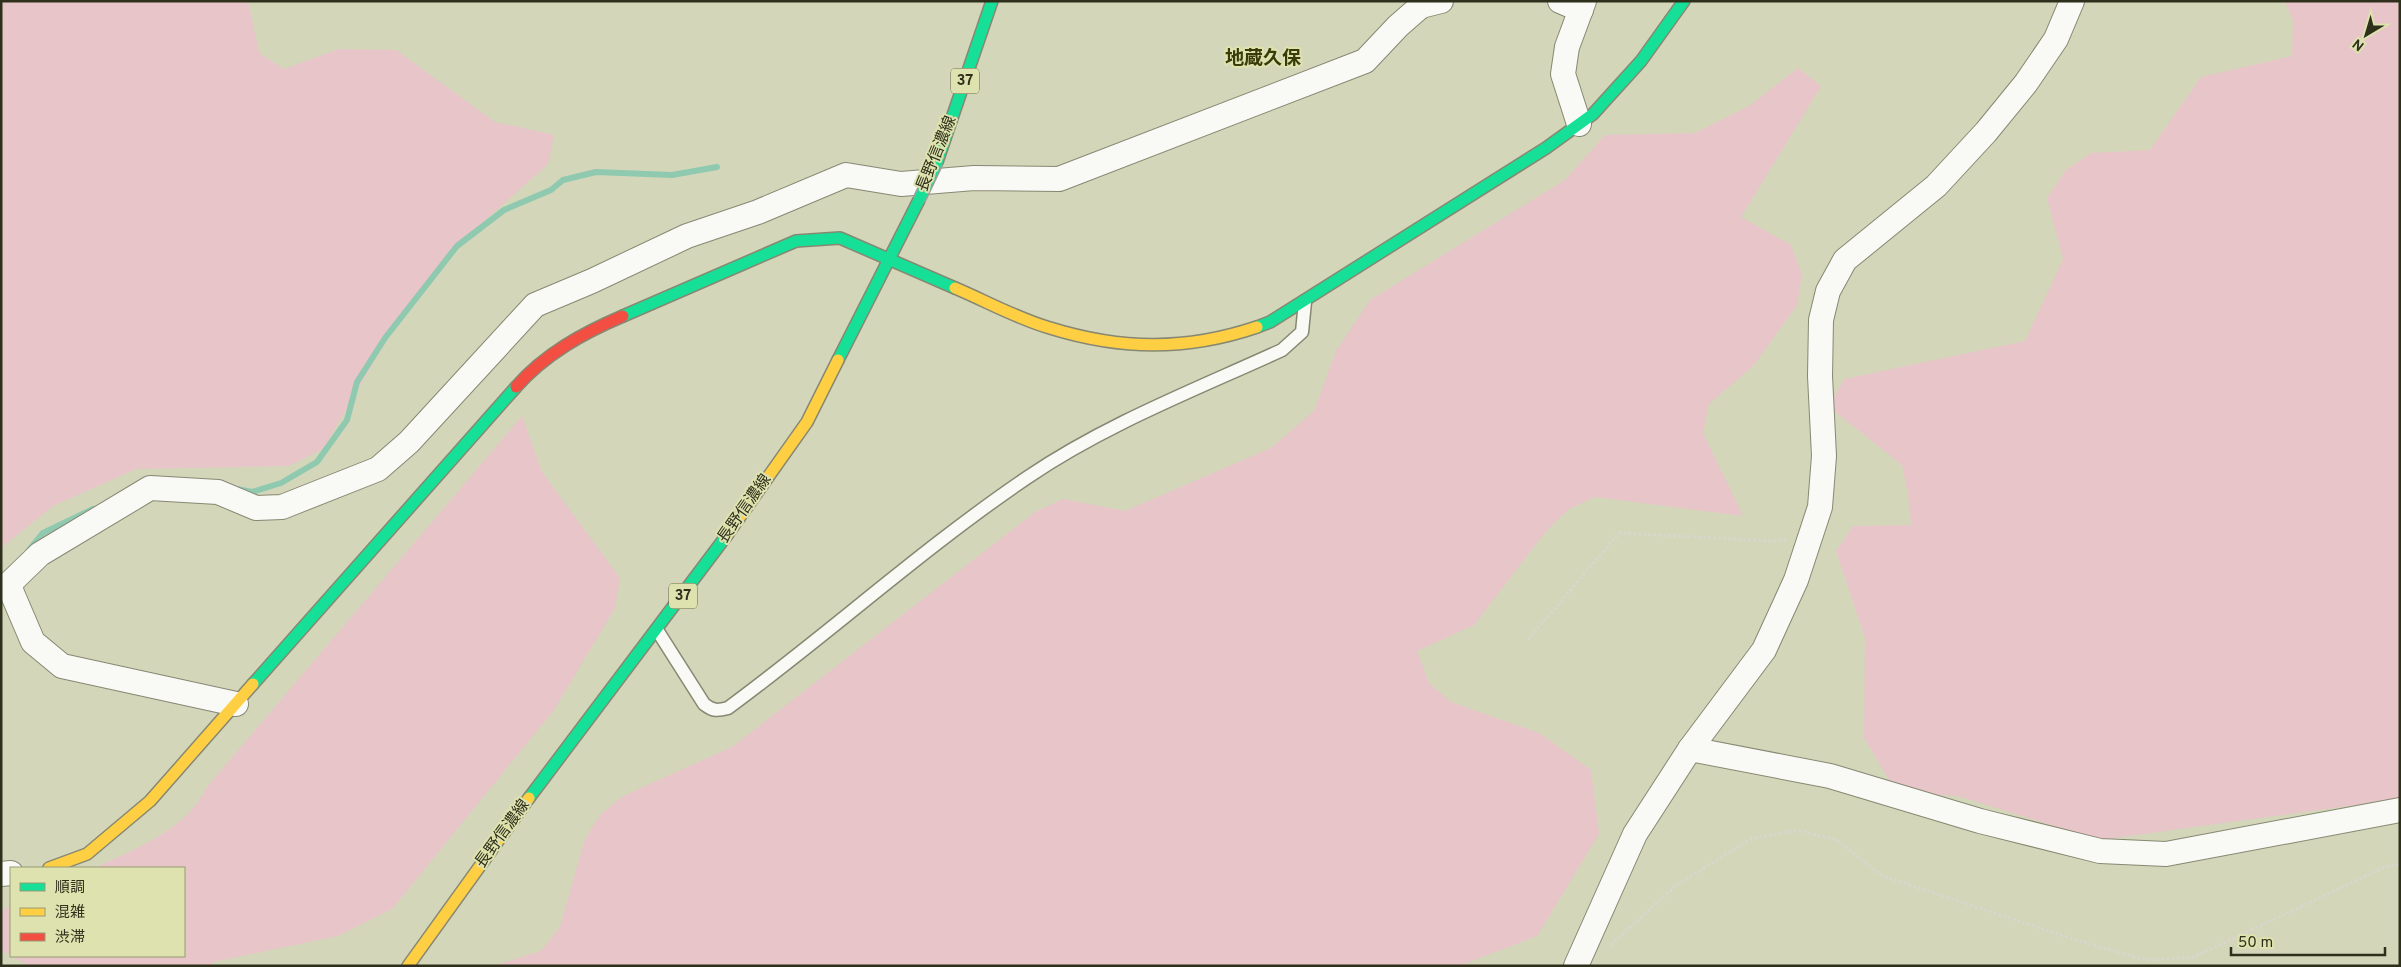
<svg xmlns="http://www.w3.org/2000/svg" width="2401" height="967" font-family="Overpass,'Noto Sans JP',sans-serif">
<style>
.green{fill:#e7c5c8}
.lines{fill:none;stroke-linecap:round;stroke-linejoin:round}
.stream{stroke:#8fc9af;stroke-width:6}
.lane-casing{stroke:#878872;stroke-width:15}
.street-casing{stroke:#878872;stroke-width:26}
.fast-casing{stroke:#878872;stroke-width:14}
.slow-casing{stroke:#878872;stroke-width:14}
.jam-casing{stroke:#878872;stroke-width:14}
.path{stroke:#d7d7ce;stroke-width:3;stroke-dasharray:2.5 2.5;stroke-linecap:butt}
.lane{stroke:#f9f9f5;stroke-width:12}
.street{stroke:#f9f9f5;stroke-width:24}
.fast{stroke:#16e098;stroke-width:11}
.slow{stroke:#ffcf43;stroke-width:11}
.jam{stroke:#f24e42;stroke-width:11}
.fast-bridge-casing{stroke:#a09d9e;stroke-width:14;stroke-linecap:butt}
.fast-bridge{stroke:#16e098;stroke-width:11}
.labels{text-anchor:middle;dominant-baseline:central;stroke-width:4;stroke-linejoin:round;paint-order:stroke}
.shield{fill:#dee2ae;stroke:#646548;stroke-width:1}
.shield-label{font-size:15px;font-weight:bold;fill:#2f301c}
.street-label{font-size:16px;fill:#2f301c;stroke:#dee2ae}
.quarter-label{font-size:19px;font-weight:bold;fill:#393b09;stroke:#dee2ae}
</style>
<rect width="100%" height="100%" fill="#d4d6ba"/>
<g class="green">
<polygon points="1,1 248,1 259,53 284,69 339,49 396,50 495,122 554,135 548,164 454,248 400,317 323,449 289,466 136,469 53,506 1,548"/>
<polygon points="2285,1 2396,1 2400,7 2400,799 2099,840 1958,796 1897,793 1864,738 1865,638 1836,551 1853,526 1911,525 1908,494 1902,465 1829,407 1844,379 2025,341 2063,259 2047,198 2066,170 2091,153 2150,150 2201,77 2292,56 2293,21"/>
<polygon points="1798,68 1821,86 1741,217 1791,245 1802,274 1797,305 1754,365 1709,404 1703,433 1743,516 1595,497 1569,509 1546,531 1474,625 1417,651 1429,683 1451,702 1539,733 1591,770 1599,834 1537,936 1459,966 493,966 541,951 560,927 585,839 600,815 623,796 732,747 1035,512 1063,499 1125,511 1271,448 1314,411 1336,351 1370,300 1565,180 1605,135 1695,133 1749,106"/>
<path d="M522 416 542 472 620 578 615 608 554 710 392 909 338 936 213 962 212 966H29L1 950V911L11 905V956H184V868H95C133 850 188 829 206 788Z"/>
</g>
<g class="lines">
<g class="stream">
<polyline points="237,489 252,492 281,483 317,462 347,420 357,382 385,338 457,246 504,210 551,190 563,180 596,172 672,175 717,167"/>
<polyline points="29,550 43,533 93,509"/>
</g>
<g class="lane-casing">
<path id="lane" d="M657 630 704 704C713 711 717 711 728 708 830 633 923 548 1028 477 1106 424 1197 389 1282 350L1302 332 1305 302"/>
</g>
<g class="street-casing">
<g id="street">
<polyline points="1560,1 1581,10"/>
<polyline points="1579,124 1563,74 1567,47 1584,1"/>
<polyline points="236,704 62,666 33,642 12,593 10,583 40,554 150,488 218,492 256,508 282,507 378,469 409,442 535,305 592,281 687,236 758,212 846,175 901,184 974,178 1059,179 1365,61 1398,26 1421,6 1441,1"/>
<polyline points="1690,749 1830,776 1980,821 2100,851 2166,854 2400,810"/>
<polyline points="1,874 11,873"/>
<polyline points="1576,966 1635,834 1690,749 1764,650 1796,580 1820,507 1824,456 1820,376 1821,320 1828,291 1845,260 1936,186 1986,132 2026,83 2056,39 2072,1"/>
</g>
</g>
<g class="fast-casing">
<g id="fast">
<polyline points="937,162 992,1"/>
<polyline points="623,316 796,241 840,238 955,288"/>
<polyline points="1257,327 1270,322 1546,148 1593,114 1641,61 1684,1"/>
<polyline points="838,360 919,200"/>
<polyline points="253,684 516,387"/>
<polyline points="529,798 727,535"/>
</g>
</g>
<g class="slow-casing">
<g id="slow">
<path d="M955 288C986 301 1018 319 1050 328 1121 350 1186 351 1257 327"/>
<polyline points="727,535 807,422 838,360"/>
<polyline points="49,868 87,854 150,801 253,684"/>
<polyline points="408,966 529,798"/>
</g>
</g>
<g class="jam-casing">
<path id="jam" d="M516 387C545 354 583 333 623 316"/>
</g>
<g class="path">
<polyline points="1528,640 1619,533 1770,541 1788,540"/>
<polyline points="1611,945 1675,886 1751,839 1796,830 1837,840 1882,876 2073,939 2145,960 2194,957 2385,867 2400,864"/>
</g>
<use href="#lane" class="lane"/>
<use href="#street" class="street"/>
<use href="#fast" class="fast"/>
<use href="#slow" class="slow"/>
<use href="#jam" class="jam"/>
<g class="fast-bridge-casing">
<polyline id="fast-bridge" points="919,200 937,162"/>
</g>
<use href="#fast-bridge" class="fast-bridge"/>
</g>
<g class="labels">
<g class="shield">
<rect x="951" y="68.5" width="28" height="25" rx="4"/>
<rect x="669" y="583.5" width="28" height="25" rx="4"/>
</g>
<g class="shield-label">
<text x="965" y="81">37</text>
<text x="683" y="596">37</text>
</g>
<g class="street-label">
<text transform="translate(937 154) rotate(-68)">長野信濃線</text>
<text transform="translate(745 509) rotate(-55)">長野信濃線</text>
<text transform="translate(503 834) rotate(-54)">長野信濃線</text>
</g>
<g class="quarter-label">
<text x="1263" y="59">地蔵久保</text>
</g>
</g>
<rect width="2401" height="967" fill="none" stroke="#2f301c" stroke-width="5"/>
<rect x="10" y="867" width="175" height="90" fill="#dee2ae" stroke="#989b74"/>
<rect x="20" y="883" width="25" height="8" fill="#16e098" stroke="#989b74"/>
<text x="55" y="892" font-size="15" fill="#2f301c">順調</text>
<rect x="20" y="908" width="25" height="8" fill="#ffcf43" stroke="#989b74"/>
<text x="55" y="917" font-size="15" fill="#2f301c">混雑</text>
<rect x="20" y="933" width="25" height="8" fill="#f24e42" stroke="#989b74"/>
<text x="55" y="942" font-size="15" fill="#2f301c">渋滞</text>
<g transform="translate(2366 35) rotate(218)" stroke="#dee2ae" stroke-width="4" paint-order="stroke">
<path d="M0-4L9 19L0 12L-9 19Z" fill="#2f301c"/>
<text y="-8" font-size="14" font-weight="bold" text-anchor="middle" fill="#2f301c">N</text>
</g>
<path d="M2231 947v8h154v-8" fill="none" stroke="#2f301c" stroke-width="2.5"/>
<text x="2238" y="947" font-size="15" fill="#2f301c" stroke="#dee2ae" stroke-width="4" paint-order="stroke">50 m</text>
</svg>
